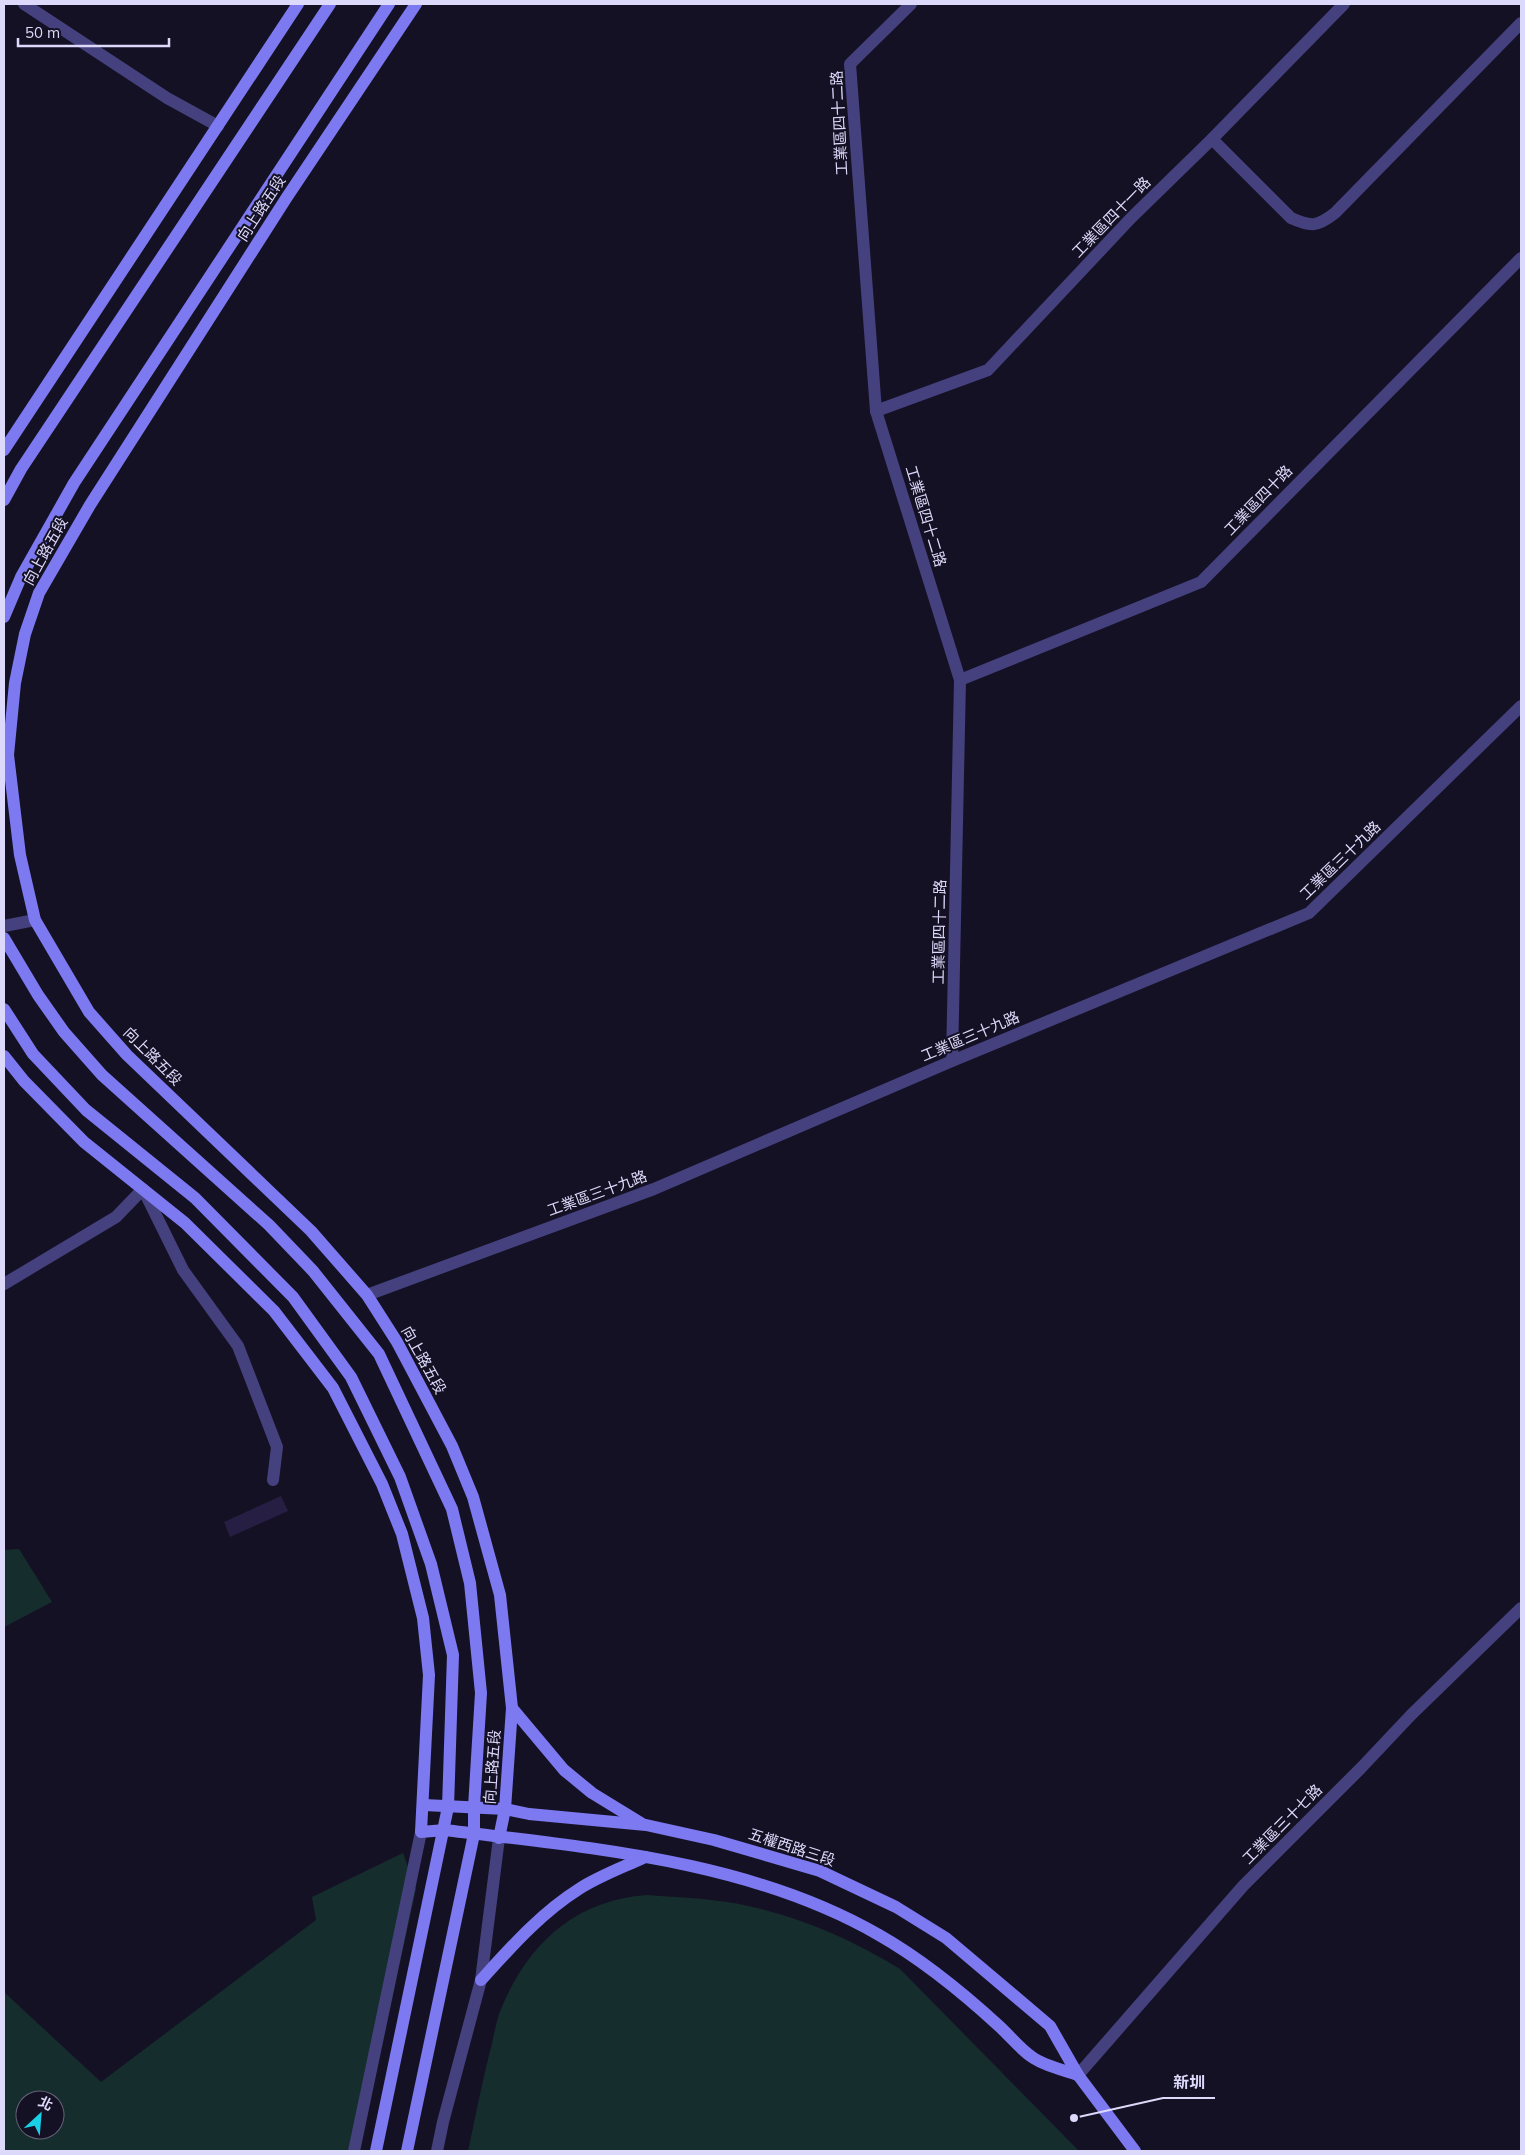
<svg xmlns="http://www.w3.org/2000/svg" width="1525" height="2155" font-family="Mulish,'Noto Sans TC',sans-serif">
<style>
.green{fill:#152e2d;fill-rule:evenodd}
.building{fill:#271f43}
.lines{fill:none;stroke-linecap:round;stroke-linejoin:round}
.service{stroke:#44417e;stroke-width:12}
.minor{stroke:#44417e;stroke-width:12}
.tertiary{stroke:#44417e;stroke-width:12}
.secondary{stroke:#7d7af1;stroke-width:12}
.labels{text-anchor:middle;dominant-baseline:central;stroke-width:4;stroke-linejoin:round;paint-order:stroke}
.street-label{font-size:15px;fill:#ddd9fb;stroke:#151124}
.leader{fill:none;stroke:#ddd9fb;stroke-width:2}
.callout-dot{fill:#ddd9fb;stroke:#151124;stroke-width:2}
.callout-label{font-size:16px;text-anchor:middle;font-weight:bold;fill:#ddd9fb;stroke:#151124;stroke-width:4;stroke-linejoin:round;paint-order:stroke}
</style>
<rect width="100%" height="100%" fill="#151124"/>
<g class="green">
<polygon points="19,1549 52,1602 4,1627 4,1550"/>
<path d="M403 1853 416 1889 359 2151H4V1992L101 2082 316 1920 312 1897ZM25 2100H55V2130H25Z"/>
<path d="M647 1895C673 1897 700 1898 727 1902 789 1912 846 1936 900 1969L1079 2151H468C475 2119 481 2087 489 2055 493 2041 495 2027 499 2014 525 1947 573 1900 647 1895Z"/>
</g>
<polygon class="building" points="281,1496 288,1511 230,1537 224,1522"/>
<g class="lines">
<g class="service">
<polyline points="4,1284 116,1217 143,1189 183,1270 238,1346 277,1447 273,1480"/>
<polyline points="354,2151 421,1832"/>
<polyline points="437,2151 443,2122 481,1980 499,1838"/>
</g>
<g class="minor">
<polyline points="24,4 167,98 218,126"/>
<polyline points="911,4 850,64 876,411 960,680 952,1061"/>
<path d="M1212 139 1291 218C1311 227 1317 227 1335 213L1521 23"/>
<polyline points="876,411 988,370 1131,218 1212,139 1344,4"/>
<polyline points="960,680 1201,582 1521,258"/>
<polyline points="367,1295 654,1189 952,1061 1309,913 1521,706"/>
<polyline points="1078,2075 1243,1886 1361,1768 1411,1715 1521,1608"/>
</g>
<polyline class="tertiary" points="4,926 35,920"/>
<g class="secondary">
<polyline points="416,4 287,197 90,505 39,593 25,634 15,683 8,755 20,855 35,920 89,1012 127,1055 311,1231 367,1295 397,1342 452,1446 473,1497 500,1595 512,1708 505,1809 499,1838"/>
<polyline points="4,450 298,4"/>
<polyline points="4,500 21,469 330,4"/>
<polyline points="4,617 21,577 74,483 389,4"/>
<polyline points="4,938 38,995 64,1032 102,1075 269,1225 313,1271 379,1354 452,1509 470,1583 481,1693 474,1807 474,1834 407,2151"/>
<polyline points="4,1009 33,1054 86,1110 195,1198 293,1297 351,1377 400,1477 431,1564 453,1655 448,1807 376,2151"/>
<path d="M4 1056 24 1081 84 1142 185 1223 274 1311 333 1388 382 1484 402 1534 423 1618 429 1675 421 1832 445 1830C590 1848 749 1860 879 1935 923 1960 962 1992 999 2026 1010 2036 1020 2049 1032 2057 1044 2066 1064 2070 1078 2075"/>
<polyline points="512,1708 564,1770 592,1793 641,1823"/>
<polyline points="424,1805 505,1809 529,1814 646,1825 714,1840 820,1871 896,1907 946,1938 1050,2026 1078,2075 1135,2151"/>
<path d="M481 1980C512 1946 541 1913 579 1889 599 1876 624 1867 645 1857"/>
</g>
</g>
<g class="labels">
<g class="street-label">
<text transform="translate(839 123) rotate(-93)">工業區四十二路</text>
<text transform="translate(261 208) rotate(-57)">向上路五段</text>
<text transform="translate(1111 217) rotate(-46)">工業區四十一路</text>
<text transform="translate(1258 500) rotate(-46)">工業區四十路</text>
<text transform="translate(926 516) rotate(73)">工業區四十二路</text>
<text transform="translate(45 551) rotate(-61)">向上路五段</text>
<text transform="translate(1340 860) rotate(-44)">工業區三十九路</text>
<text transform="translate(939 932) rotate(-89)">工業區四十二路</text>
<text transform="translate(970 1036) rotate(-23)">工業區三十九路</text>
<text transform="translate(153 1056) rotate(45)">向上路五段</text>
<text transform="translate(597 1193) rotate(-20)">工業區三十九路</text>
<text transform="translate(424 1360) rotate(61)">向上路五段</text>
<text transform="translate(492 1767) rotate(-86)">向上路五段</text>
<text transform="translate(1282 1824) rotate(-45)">工業區三十七路</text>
<text transform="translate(792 1847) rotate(18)">五權西路三段</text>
</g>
</g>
<path class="leader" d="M1074 2118L1163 2098H1215"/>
<circle class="callout-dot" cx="1074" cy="2118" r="5"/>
<g class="callout-label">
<text x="1189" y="2088">新圳</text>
</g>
<rect width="1525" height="2155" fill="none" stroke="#ddd9fb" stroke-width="10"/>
<g transform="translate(40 2115) rotate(26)"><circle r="24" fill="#151124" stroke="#65617a"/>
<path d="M0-4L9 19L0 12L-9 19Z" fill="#19d1e7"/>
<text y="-8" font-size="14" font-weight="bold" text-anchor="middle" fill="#ddd9fb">北</text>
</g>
<path d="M18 38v8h151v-8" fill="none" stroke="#ddd9fb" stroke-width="2.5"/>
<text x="25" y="38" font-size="15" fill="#ddd9fb" stroke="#151124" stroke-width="4" paint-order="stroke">50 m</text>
</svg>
